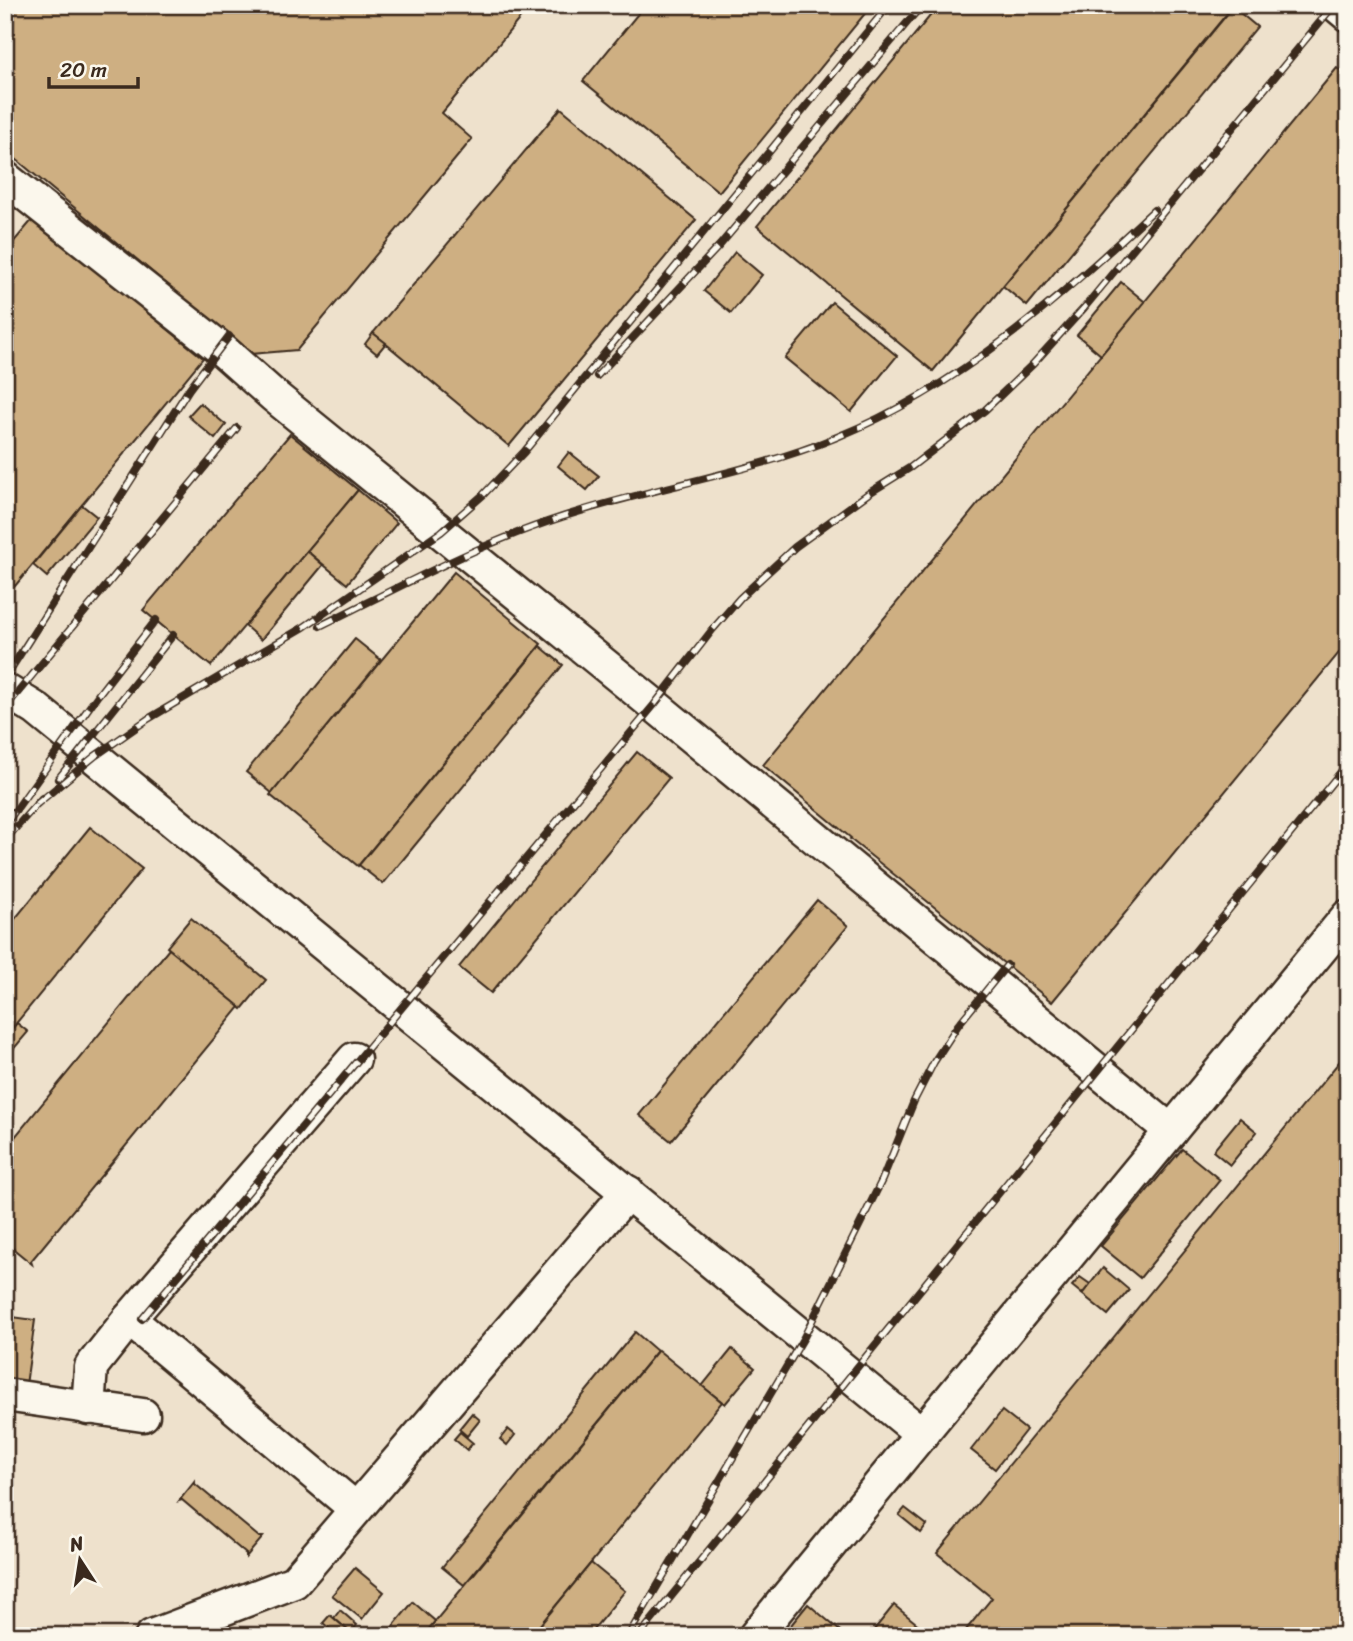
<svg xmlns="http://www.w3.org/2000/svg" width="1353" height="1641" font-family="Sriracha,sans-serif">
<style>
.built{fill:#eee1cc}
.building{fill:#ceaf82;stroke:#3b2a1e;stroke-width:2}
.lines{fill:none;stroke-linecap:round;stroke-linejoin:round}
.minor-casing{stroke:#3b2a1e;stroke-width:37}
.minor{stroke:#fbf7ec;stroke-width:32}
.rail-casing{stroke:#3b2a1e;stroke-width:8}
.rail{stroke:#fbf7ec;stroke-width:5;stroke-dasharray:16;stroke-linecap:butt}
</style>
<rect width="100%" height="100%" fill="#fbf7ec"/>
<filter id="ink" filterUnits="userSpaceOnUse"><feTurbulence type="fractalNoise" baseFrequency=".0143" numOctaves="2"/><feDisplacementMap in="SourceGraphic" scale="14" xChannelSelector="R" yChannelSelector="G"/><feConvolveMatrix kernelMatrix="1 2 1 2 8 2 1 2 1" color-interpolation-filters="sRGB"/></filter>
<g filter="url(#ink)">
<rect class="built" x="5" y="5" width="1343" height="1631"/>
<g class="building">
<polygon points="5,5 531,5 442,113 472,139 297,350 251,354 5,150"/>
<polygon points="645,5 872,5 719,192 583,81"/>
<polygon points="939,5 1234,5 933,371 757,226"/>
<polygon points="1233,7 1257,27 1027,306 1003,286"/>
<polygon points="1337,68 1348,77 1348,642 1052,1002 850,839 851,838 763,765"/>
<polygon points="561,108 696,220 509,446 373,333"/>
<polygon points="33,219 203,358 15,586 5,578 5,252"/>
<polygon points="735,252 762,275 731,313 704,291"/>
<polygon points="1121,282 1145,302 1101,355 1077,335"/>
<polygon points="832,302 897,356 851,412 785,358"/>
<polygon points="373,333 386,343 377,354 365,344"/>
<polygon points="200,403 226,425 215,439 188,416"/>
<polygon points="290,434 358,490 211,666 143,610"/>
<polygon points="569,452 599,476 587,490 558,466"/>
<polygon points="358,490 397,523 347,584 307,551"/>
<polygon points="82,505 97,517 47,577 33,565"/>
<polygon points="307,551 323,565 261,640 245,626"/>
<polygon points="454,572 541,644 358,866 270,795"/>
<polygon points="355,639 381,660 272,793 246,772"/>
<polygon points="540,646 563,665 383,884 359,865"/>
<polygon points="637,752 669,778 491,993 459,967"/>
<polygon points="90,827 142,869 5,1037 5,931"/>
<polygon points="817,900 848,926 671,1141 639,1115"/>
<polygon points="191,918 266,980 242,1009 167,947"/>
<polygon points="169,949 240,1007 31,1261 32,1264 5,1242 5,1149"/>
<polygon points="17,1023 28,1032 5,1059 5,1037"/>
<polygon points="1348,1051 1348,1636 961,1636 992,1598 937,1553"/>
<polygon points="1240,1118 1257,1132 1230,1165 1213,1151"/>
<polygon points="1182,1149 1220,1180 1140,1278 1101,1246"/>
<polygon points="1103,1268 1129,1290 1108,1315 1082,1294"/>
<polygon points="1080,1277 1090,1284 1082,1294 1072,1286"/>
<polygon points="5,1316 35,1320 26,1385 5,1383"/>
<polygon points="635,1332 657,1351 464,1585 442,1567"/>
<polygon points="732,1349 755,1368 725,1404 702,1386"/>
<polygon points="658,1350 722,1402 591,1563 531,1636 423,1636"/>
<polygon points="1002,1411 1026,1430 995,1469 971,1450"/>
<polygon points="472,1413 480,1420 467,1436 459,1429"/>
<polygon points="508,1429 515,1435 507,1445 500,1439"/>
<polygon points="460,1432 473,1443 467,1450 454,1439"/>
<polygon points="195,1481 195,1484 259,1537 263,1537 246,1557 246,1554 182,1500 179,1501"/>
<polygon points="905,1508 927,1525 921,1533 899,1515"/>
<polygon points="591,1563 625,1591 588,1636 531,1636"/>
<polygon points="355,1568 384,1592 362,1619 332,1595"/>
<polygon points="413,1602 435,1621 423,1636 385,1636"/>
<polygon points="808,1604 845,1635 844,1636 782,1636"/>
<polygon points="894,1605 932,1636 869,1636"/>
<polygon points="340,1610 357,1625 351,1633 334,1618"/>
<polygon points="330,1615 351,1633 348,1636 338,1636 323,1623"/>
</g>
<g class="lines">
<g class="minor-casing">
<g id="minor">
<polyline points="1336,5 1348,15"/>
<polyline points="5,178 220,348 274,396 654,705 1171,1131"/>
<polyline points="5,690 36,709 922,1434"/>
<polyline points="129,1319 356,1509"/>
<polyline points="5,1395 143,1415"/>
<polyline points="88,1408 91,1367 129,1319 354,1059"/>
<polyline points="152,1636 294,1582 628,1192"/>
<polyline points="755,1636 1348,916"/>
</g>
</g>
<use href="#minor" class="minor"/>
<g class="rail-casing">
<g id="rail">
<polyline points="5,202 8,199"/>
<polyline points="597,376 720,245 922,5"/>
<path d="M320 626C399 587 478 544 562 517 652 487 748 474 837 437 960 387 1059 299 1154 210"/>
<polyline points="5,678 189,389 229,336"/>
<polyline points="5,708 237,428"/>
<polyline points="58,779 173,635"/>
<polyline points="37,804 95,756 148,719 304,627 441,532 483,495 524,452 889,5"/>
<polyline points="5,825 98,695 156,620"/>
<polyline points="5,840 42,798"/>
<polyline points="142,1319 654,705 713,629 740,598 795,547 869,493 911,467 985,410 1033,364 1084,308 1334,5"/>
<polyline points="628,1636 804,1337 882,1180 914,1101 934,1062 958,1025 1007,965"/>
<polyline points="639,1636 1348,763"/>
</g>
</g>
<use href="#rail" class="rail"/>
</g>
</g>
<rect width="1353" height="1641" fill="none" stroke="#fbf7ec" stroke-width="28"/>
<rect x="14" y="14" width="1325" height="1613" fill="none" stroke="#3b2a1e" stroke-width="2.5" filter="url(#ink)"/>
<g transform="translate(80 1560) rotate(348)" stroke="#fbf7ec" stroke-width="5" paint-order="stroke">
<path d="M0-5L12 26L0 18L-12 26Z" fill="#3b2a1e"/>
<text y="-10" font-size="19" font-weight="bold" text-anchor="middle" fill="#3b2a1e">N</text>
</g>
<path d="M49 77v10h89v-10" fill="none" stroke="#3b2a1e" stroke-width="3.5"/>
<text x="60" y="77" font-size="21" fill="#3b2a1e" stroke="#fbf7ec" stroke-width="5" paint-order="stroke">20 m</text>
</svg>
